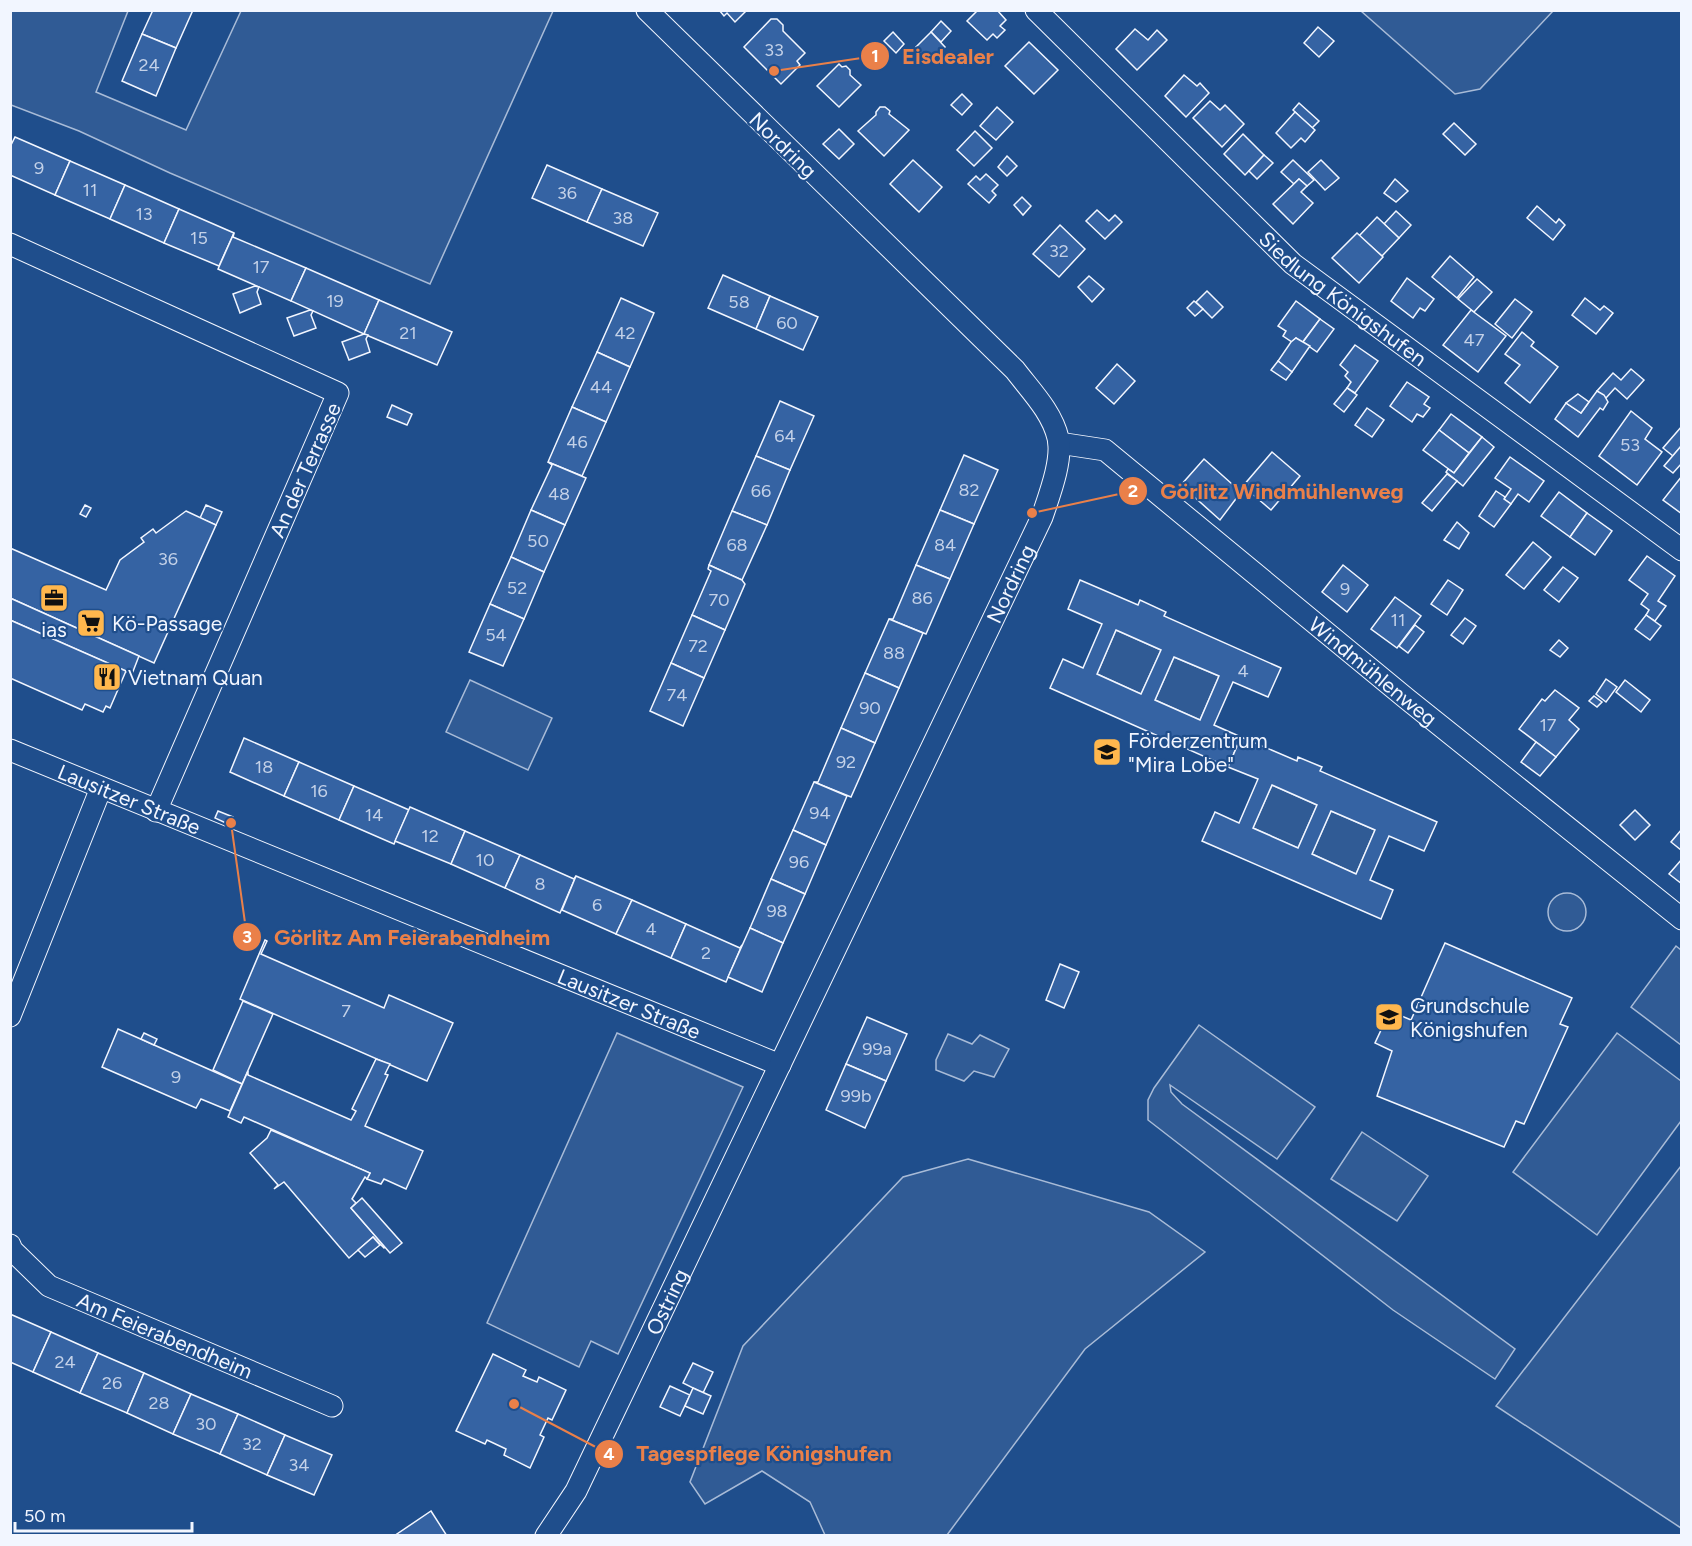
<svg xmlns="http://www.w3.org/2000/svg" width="1692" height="1546" font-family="Figtree,sans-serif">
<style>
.green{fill:#305b95;stroke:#a8bbd7;stroke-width:1.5}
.building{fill:#3563a3;stroke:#f2f6ff;stroke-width:1.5;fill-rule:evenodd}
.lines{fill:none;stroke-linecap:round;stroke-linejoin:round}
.street-casing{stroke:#f2f6ff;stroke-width:23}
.street{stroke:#1f4e8c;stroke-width:21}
.labels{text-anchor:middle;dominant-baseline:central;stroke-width:4.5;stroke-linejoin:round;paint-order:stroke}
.number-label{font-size:18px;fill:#c3d1e8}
.street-label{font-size:21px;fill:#f2f6ff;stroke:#1f4e8c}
.poi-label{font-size:21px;fill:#f2f6ff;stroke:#1f4e8c;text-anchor:start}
.leader{fill:none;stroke:#ea8049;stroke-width:2}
.callout-dot{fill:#ea8049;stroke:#1f4e8c;stroke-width:2}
.mark-label{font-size:18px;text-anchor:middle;font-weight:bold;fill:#fff}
.callout-label{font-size:22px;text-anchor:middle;font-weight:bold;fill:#ea8049;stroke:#1f4e8c;stroke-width:4.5;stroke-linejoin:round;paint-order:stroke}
</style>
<rect width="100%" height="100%" fill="#1f4e8c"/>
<g class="green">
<polygon points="10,11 128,11 96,92 186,130 241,11 553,11 430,284 170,173 79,131 11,105"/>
<polygon points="1361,11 1553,11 1480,89 1455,94"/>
<polygon points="1116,630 1161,650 1141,694 1097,674"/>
<polygon points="1174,657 1219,676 1200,720 1155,700"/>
<polygon points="470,680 552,718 528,770 446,732"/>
<polygon points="1272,785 1317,805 1298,848 1253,828"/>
<polygon points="1331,811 1375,830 1356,874 1312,854"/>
<circle cx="1567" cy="912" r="19"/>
<polygon points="1676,946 1681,950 1681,1045 1631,1007"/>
<polygon points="1199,1025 1315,1107 1277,1159 1170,1085 1171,1092 1182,1104 1515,1349 1495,1379 1393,1310 1148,1120 1148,1100 1154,1088"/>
<polygon points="617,1033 743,1087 618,1354 591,1341 579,1367 487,1323"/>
<polygon points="1617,1033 1681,1081 1681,1121 1597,1235 1513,1172"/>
<polygon points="948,1034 972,1044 980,1035 1009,1049 994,1077 974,1071 964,1081 936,1070 936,1060"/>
<polygon points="1362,1132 1428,1176 1397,1221 1331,1179"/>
<polygon points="968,1159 1149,1212 1205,1252 1085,1349 947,1535 825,1535 810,1502 762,1471 705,1504 690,1482 743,1346 903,1177"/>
<polygon points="1681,1166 1681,1528 1496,1406"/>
</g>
<g class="building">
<polygon points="153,10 193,10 176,48 142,34"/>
<polygon points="719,10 747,10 735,22 727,13 724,16"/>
<polygon points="978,10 997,10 1006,20 1000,26 1005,30 997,38 993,34 987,40 967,21"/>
<polygon points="771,19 777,19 783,25 783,31 805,53 797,61 800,65 781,84 744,47"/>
<polygon points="941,21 951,31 941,42 931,32"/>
<polygon points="1318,27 1334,41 1319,57 1304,43"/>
<polygon points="1135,29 1148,40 1157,30 1167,40 1137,70 1116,49"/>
<polygon points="893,32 904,44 896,53 884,41"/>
<polygon points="931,32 945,47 930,62 915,48"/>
<polygon points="142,34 176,48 156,96 122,81"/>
<polygon points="1029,42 1058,70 1034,94 1005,66"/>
<polygon points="839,64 842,67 846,66 850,70 850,75 861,85 839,107 817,86"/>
<polygon points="1184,75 1197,86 1200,83 1209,93 1186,117 1165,96"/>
<polygon points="962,94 972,104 962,115 951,105"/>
<polygon points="1210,101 1220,110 1225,105 1244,124 1222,147 1193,118"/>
<polygon points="1299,103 1319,121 1312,128 1293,110"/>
<polygon points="880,107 885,107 890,111 889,114 909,130 884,156 858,131 876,115 876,112"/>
<polygon points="997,107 1013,122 996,140 980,126"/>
<polygon points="1295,112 1315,130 1305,142 1301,138 1291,148 1276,133"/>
<polygon points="1454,123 1476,144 1465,155 1443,134"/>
<polygon points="839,129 854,144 839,159 823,144"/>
<polygon points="975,131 992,148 974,166 957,150"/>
<polygon points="1243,134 1264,155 1245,175 1224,154"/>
<polygon points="15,137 70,161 55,195 10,175 10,147"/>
<polygon points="1264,155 1273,163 1257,179 1249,171"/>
<polygon points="1007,156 1017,166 1007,176 998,167"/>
<polygon points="913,160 942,187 919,212 890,184"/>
<polygon points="1293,160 1314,180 1307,186 1299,179 1294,184 1281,172"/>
<polygon points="1321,160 1339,178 1325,190 1308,172"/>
<polygon points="70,161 125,185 110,219 55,195"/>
<polygon points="547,165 602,189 587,222 532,198"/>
<polygon points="986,174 998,185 992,191 996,195 989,203 968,184 976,176 980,180"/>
<polygon points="1299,179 1307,186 1301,192 1313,203 1293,224 1273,204"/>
<polygon points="1395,179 1408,191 1396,202 1384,193"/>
<polygon points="125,185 179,209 164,243 110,219"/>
<polygon points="602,189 658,213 643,246 587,222"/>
<polygon points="1022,197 1031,206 1023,215 1014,205"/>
<polygon points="1537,206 1556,223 1559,219 1565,225 1553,240 1527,218"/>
<polygon points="179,209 234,233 219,266 164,243"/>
<polygon points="1097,210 1109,221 1115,215 1122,222 1105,239 1086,221"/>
<polygon points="1396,211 1411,225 1399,238 1384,224"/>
<polygon points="1377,217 1399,238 1382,256 1359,236"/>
<polygon points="1060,225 1085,249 1059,277 1033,254"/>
<polygon points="234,233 233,237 306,268 291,301 218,269"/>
<polygon points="1357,233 1383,257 1359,283 1332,258"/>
<polygon points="1450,256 1474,277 1457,298 1432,277"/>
<polygon points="306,268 379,300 364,334 291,301"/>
<polygon points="723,275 770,296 756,329 708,308"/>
<polygon points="1089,276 1104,289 1092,302 1078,287"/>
<polygon points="1407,278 1434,299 1425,311 1420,308 1413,318 1391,301"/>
<polygon points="1477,279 1492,292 1474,312 1458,299"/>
<polygon points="255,286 259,287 257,292 261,304 240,313 233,294"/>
<polygon points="1207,291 1223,307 1212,318 1196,302"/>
<polygon points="770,296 818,317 803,350 756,329"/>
<polygon points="621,298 654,313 630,367 597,352"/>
<polygon points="1585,298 1600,310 1604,306 1613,313 1596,334 1572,315"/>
<polygon points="1515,299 1532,312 1512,338 1495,324"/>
<polygon points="379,300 452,332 437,365 364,334"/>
<polygon points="1194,301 1203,309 1195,316 1187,308"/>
<polygon points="1296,301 1320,319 1302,343 1296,338 1292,342 1283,336 1286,331 1278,326"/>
<polygon points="310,310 313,311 311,315 316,328 294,336 287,318"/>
<polygon points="1471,310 1506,336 1478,372 1443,345"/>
<polygon points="1320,319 1334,329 1317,352 1303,342"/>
<polygon points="1522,332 1534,342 1531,346 1558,367 1530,403 1505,383 1520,365 1505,354"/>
<polygon points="364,334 368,335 366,339 370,352 349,360 342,342"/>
<polygon points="1296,338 1310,346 1292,372 1278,361 1291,342"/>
<polygon points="1355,345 1378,361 1355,393 1347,388 1351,382 1345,376 1348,372 1340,365"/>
<polygon points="597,352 630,367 606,422 572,407"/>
<polygon points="1278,361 1292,372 1286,380 1271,370"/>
<polygon points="1117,364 1135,381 1114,404 1096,388"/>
<polygon points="1631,369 1644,380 1627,399 1615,388 1606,398 1597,391 1613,373 1621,380"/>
<polygon points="1407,382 1429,397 1424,404 1430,408 1423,417 1417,414 1412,422 1390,406"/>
<polygon points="1347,388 1357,395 1344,412 1334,404"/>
<polygon points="1597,391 1604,395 1608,402 1603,410 1600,408 1578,437 1555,419 1566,403 1581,413"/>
<polygon points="1578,394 1589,402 1581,413 1566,403"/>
<polygon points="780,401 814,416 790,470 756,456"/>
<polygon points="392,405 412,414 407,425 387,417"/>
<polygon points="572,407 606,422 582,476 548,462"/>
<polygon points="1367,408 1384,420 1372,437 1355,425"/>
<polygon points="1631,411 1652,428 1645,439 1662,452 1637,485 1599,456"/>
<polygon points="1451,414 1482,437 1469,453 1439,430"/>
<polygon points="1682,426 1682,445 1673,456 1663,448"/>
<polygon points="1439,430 1469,453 1454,473 1423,450"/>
<polygon points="1482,437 1494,447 1463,486 1446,472 1448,469 1454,473"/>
<polygon points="1682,445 1682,463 1673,473 1664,466"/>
<polygon points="1272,452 1300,476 1271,510 1243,486"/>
<polygon points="964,455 998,470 974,524 940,510"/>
<polygon points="756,456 790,470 767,525 732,511"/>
<polygon points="1510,457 1544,481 1529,502 1518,494 1511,504 1504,499 1511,489 1495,478"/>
<polygon points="1204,459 1241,492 1220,520 1181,485"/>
<polygon points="548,462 586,478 565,525 531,510 552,465"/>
<polygon points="1447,474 1457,481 1432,511 1422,503"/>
<polygon points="1682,476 1682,514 1663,500"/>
<polygon points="1496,491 1505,497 1504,499 1511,504 1494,527 1479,516"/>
<polygon points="1559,492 1587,513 1570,537 1541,516"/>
<polygon points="85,505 91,508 86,517 80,514"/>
<polygon points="206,505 222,512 216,525 200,518"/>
<polygon points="531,510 565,525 544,572 511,557"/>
<polygon points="940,510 974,524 950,579 916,565"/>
<polygon points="186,511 216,525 154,663 10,598 10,548 106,590 120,560 144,542 141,538 153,529 156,533"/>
<polygon points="732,511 767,525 742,580 709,565"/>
<polygon points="1587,513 1612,531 1595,555 1570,537"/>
<polygon points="1457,522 1469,533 1459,549 1444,540"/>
<polygon points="1533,542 1551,557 1524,589 1506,575"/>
<polygon points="1647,556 1675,576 1658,601 1666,606 1655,621 1646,615 1649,610 1641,604 1648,594 1629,580"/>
<polygon points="511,557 544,572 524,619 490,604"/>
<polygon points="709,565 742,580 745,584 725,630 692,615 711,571 708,569"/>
<polygon points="916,565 950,579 926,634 889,619 893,619"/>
<polygon points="1343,565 1368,585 1347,612 1322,592"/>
<polygon points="1563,567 1578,578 1559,602 1544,590"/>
<path d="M1080 580 1138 605 1140 600 1166 612 1164 616 1281 668 1268 697 1233 682 1214 725 1241 737 1228 767 1050 688 1063 659 1083 668 1102 624 1068 609ZM1116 630 1161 650 1141 694 1097 674ZM1174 657 1219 676 1200 720 1155 700Z"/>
<polygon points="1448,580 1463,590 1447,615 1431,604"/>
<polygon points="1395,597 1421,616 1397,648 1371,629"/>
<polygon points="10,598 139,656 132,674 10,620"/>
<polygon points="490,604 524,619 503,666 469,652"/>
<polygon points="692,615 725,630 704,678 671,663"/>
<polygon points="1646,615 1661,626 1650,640 1635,629"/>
<polygon points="1465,618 1476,626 1463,644 1451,635"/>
<polygon points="889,619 923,633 899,688 865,673"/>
<polygon points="10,620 126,671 110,708 106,706 103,712 85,704 82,710 10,678"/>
<polygon points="1415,625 1424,632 1408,653 1399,646"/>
<polygon points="1559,640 1568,648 1560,657 1550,650"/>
<polygon points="671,663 704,678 683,726 650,711"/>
<polygon points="865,673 899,688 875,743 841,728"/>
<polygon points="1606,679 1617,687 1606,702 1596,694"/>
<polygon points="1625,680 1650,700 1641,712 1616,692"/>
<polygon points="1555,690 1579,708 1569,720 1579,729 1556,757 1519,729 1542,699 1545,701"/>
<polygon points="1594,696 1602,702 1597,707 1589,701"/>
<polygon points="841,728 875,743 851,797 814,782 818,782"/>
<path d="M1241 737 1297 761 1298 757 1322 767 1320 771 1437 822 1424 851 1389 836 1370 880 1393 890 1381 919 1202 841 1215 812 1239 823 1258 779 1228 767ZM1272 785 1317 805 1298 848 1253 828ZM1331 811 1375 830 1356 874 1312 854Z"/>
<polygon points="244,738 299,762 284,796 230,772"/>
<polygon points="1536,742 1556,757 1540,776 1521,762"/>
<polygon points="299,762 354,786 339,820 284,796"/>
<polygon points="814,782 847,796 826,845 793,830"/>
<polygon points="354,786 409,810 394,844 339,820"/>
<polygon points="410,807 465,831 451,864 395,841"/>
<polygon points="1635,810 1650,825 1635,840 1620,825"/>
<polygon points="218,811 233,817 230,825 215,818"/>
<polygon points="1682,829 1682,849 1681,850 1671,842"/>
<polygon points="793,830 826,845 805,894 771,879"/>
<polygon points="465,831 520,855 505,888 451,864"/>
<polygon points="520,855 574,879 576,876 560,913 505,888"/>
<polygon points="1682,859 1682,884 1669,874"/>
<polygon points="576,876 632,900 616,934 562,910"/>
<polygon points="771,879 805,894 783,943 750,928"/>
<polygon points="632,900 686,924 671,958 616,934"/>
<polygon points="686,924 740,948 742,945 726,982 671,958"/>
<polygon points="750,928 783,943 762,992 728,977"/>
<polygon points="265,940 267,941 261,954 384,1008 389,995 453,1023 427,1081 240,999"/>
<polygon points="1445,943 1572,998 1560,1024 1568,1027 1524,1124 1516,1121 1504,1147 1377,1096 1392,1051 1375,1043 1390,1011 1411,1020"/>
<polygon points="1060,964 1079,972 1064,1008 1046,1000"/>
<polygon points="243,1001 273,1014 242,1084 213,1070"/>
<polygon points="867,1017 907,1034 886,1081 846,1064"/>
<polygon points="118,1029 242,1084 230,1111 201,1099 196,1108 102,1067"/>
<polygon points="144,1033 157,1039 154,1045 141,1039"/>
<polygon points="376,1059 390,1064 385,1074 388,1075 365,1126 423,1151 406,1189 384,1179 381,1184 367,1179 370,1173 244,1117 241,1123 228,1117 248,1071 248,1075 351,1120 356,1111 352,1109"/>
<polygon points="846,1064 886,1081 865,1128 826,1110"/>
<polygon points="271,1130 370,1173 367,1179 365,1177 352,1199 356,1203 351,1208 385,1247 384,1248 373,1237 349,1258 284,1182 274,1189 278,1185 250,1153 267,1138"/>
<polygon points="362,1198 402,1243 390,1253 351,1208"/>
<polygon points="373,1237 380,1245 365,1257 358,1250"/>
<polygon points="10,1314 51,1332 33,1372 10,1362"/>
<polygon points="51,1332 98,1353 80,1393 33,1372"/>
<polygon points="98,1353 144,1373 127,1413 80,1393"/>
<polygon points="493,1354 526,1370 523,1376 537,1382 539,1377 566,1390 552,1420 548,1418 540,1435 544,1437 530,1468 504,1455 506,1449 487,1440 485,1444 456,1431"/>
<polygon points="693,1363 713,1372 703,1393 683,1383"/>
<polygon points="144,1373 191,1394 173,1434 127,1413"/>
<polygon points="670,1386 690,1395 680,1416 660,1407"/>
<polygon points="693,1388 711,1396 703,1414 685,1406"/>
<polygon points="191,1394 238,1414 220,1454 173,1434"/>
<polygon points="238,1414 285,1435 267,1475 220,1454"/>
<polygon points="285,1435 332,1455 314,1495 267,1475"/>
<polygon points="431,1511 447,1536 394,1536"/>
</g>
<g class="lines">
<g class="street-casing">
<g id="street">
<path id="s1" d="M1036 10 1293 264 1682 550"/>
<polyline points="10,244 338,393 156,811"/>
<path id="s2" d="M1059 443 1105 450 1407 699 1682 919"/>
<path id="s3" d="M10 750 780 1065"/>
<polyline points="10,1016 101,788"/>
<path id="s4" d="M10 1245 12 1250 49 1286 332 1406"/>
<path id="s5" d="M546 1536 576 1491 1042 517C1049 496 1063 460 1058 438 1052 412 1031 391 1015 370L647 10"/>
</g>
</g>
<use href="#street" class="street"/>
</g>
<defs>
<g id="office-square" transform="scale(1.5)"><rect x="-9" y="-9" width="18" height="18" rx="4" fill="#ffb74d" stroke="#1f4e8c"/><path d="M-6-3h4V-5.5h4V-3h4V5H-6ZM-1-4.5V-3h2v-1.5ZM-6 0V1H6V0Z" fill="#111"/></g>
<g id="supermarket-square" transform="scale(1.5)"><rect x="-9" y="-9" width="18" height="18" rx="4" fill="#ffb74d" stroke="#1f4e8c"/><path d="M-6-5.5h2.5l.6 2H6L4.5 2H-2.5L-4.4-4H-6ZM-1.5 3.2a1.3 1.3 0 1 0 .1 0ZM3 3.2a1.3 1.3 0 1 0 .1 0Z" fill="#111"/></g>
<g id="restaurant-square" transform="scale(1.5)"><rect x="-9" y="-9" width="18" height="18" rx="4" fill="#ffb74d" stroke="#1f4e8c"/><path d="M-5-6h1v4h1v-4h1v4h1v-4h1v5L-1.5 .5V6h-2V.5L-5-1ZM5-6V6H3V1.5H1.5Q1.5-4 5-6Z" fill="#111"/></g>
<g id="school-square" transform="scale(1.5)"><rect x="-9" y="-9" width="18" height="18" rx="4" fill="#ffb74d" stroke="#1f4e8c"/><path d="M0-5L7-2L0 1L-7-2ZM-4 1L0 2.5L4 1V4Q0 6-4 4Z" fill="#111"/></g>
</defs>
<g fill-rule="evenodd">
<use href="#office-square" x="54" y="598"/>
<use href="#supermarket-square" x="91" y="623"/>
<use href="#restaurant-square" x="107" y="677"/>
<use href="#school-square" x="1107" y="752"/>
<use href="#school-square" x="1389" y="1017"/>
</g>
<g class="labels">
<g class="number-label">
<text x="774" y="50">33</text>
<text x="149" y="65">24</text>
<text x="39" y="168">9</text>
<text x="90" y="190">11</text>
<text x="567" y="193">36</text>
<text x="144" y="214">13</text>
<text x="623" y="218">38</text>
<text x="199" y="238">15</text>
<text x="1059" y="251">32</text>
<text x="261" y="267">17</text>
<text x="335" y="301">19</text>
<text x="739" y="302">58</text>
<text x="787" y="323">60</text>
<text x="408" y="333">21</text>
<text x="625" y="333">42</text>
<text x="1474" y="340">47</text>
<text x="601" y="387">44</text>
<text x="785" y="436">64</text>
<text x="577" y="442">46</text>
<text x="1630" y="445">53</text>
<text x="969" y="490">82</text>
<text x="761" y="491">66</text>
<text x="559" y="494">48</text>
<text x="538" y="541">50</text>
<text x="737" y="545">68</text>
<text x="945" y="545">84</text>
<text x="168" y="559">36</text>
<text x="517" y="588">52</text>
<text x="1345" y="589">9</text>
<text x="922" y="598">86</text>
<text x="719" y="600">70</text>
<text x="1398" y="620">11</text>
<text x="496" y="635">54</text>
<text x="698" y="646">72</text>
<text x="894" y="653">88</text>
<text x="1243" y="671">4</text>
<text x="677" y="695">74</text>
<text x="870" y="708">90</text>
<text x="1548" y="725">17</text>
<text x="846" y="762">92</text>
<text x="264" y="767">18</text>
<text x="319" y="791">16</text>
<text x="820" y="813">94</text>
<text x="374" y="815">14</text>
<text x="430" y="836">12</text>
<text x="485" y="860">10</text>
<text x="799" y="862">96</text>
<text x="540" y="884">8</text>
<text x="597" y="905">6</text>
<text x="777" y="911">98</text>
<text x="651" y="929">4</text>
<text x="706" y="953">2</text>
<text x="346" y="1011">7</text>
<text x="877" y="1049">99a</text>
<text x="176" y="1077">9</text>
<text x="856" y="1096">99b</text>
<text x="65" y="1362">24</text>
<text x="112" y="1383">26</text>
<text x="159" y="1403">28</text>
<text x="206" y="1424">30</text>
<text x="252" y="1444">32</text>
<text x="299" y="1465">34</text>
</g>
<g class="street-label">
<text transform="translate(783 145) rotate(44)">Nordring</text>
<text stroke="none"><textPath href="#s1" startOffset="422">Siedlung Königshufen</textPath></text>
<text transform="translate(305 470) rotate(-66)">An der Terrasse</text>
<text stroke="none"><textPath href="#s5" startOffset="1060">Nordring</textPath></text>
<text stroke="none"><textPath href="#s2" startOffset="394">Windmühlenweg</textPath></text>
<text stroke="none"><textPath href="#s3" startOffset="129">Lausitzer Straße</textPath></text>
<text stroke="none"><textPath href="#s3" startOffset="669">Lausitzer Straße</textPath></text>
<text stroke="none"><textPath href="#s5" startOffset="264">Ostring</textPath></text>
<text stroke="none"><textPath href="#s4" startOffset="183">Am Feierabendheim</textPath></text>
</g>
<g class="poi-label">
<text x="112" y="623">Kö-Passage</text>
<text x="54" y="629" text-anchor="middle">ias</text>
<text x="128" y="677">Vietnam Quan</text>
<text x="1128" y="740">Förderzentrum<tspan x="1128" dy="24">"Mira Lobe"</tspan></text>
<text x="1410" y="1005">Grundschule<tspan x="1410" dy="24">Königshufen</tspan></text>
</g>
</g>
<path class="leader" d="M774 71L875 56M1032 513L1133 491M231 823L247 937M514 1404L609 1454"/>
<g class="callout-dot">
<circle cx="774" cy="71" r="6"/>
<circle cx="1032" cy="513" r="6"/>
<circle cx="231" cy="823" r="6"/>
<circle cx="514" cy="1404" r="6"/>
<circle cx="875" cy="56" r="15"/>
<circle cx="1133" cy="491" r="15"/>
<circle cx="247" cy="937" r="15"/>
<circle cx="609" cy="1454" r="15"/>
</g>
<g class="mark-label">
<text x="875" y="62">1</text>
<text x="1133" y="497">2</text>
<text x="247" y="943">3</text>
<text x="609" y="1460">4</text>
</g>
<g class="callout-label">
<text x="948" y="64">Eisdealer</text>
<text x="1282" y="499">Görlitz Windmühlenweg</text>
<text x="412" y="945">Görlitz Am Feierabendheim</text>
<text x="764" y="1461">Tagespflege Königshufen</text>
</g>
<rect width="1692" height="1546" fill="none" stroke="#f2f6ff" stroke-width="24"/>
<path d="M15 1522v9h177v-9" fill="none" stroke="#f2f6ff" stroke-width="3"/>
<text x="24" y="1522" font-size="18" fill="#f2f6ff" stroke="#1f4e8c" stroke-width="4.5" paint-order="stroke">50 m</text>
</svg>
